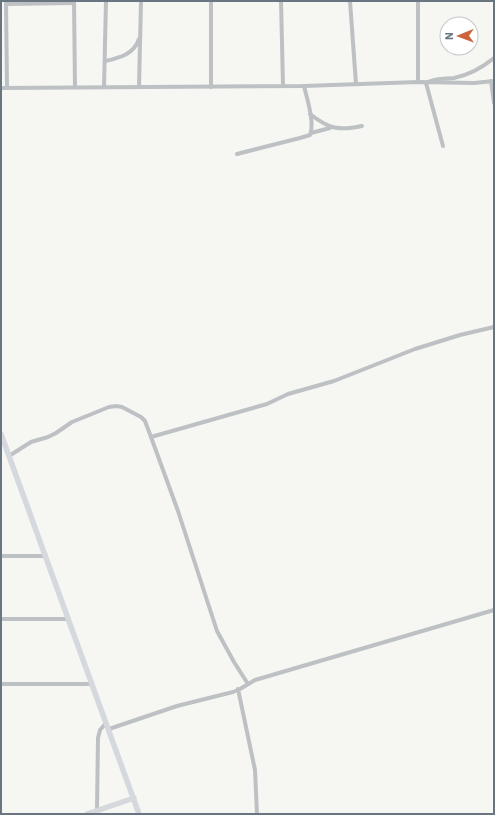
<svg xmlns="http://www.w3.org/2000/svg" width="495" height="815" font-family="'IBM Plex Sans',sans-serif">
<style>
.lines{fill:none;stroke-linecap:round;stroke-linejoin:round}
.street{stroke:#bdc1c4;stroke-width:4}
.secondary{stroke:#d5d8dc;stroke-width:5.5}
</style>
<rect width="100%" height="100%" fill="#f6f6f3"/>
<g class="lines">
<g class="street">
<polyline points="6,1 7,87"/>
<polyline points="74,1 75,87"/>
<polyline points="281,1 283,86"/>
<polyline points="350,1 356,84"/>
<polyline points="6,4 74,3"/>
<path d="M105 61C120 58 134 54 139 39"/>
<polyline points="491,81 494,103"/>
<polyline points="418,82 418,1"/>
<polyline points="104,87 106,1"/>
<polyline points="139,87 141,1"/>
<polyline points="211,87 211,1"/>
<polyline points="1,88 304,86 418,82 474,83 494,81"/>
<path d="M310 114C329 129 339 131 362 126"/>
<polyline points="311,133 330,128"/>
<path d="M443 146 426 83C435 78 444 79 454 78 468 75 483 67 494 58"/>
<path d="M237 154 300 138 310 135C315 123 307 99 304 86"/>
<polyline points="151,437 267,404 288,394 334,381 415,349 460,335 494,327"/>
<polyline points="9,456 31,442 48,437 56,433 72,422 109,407 116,406 122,407 141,417 145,421 151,437 178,511 217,631 234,662 248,684"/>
<polyline points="1,556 46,556"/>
<polyline points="1,619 69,619"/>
<polyline points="1,684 92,684"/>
<polyline points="238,689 255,770 257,814"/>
<polyline points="109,729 177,706 233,692 240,689 255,680 494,610"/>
<polyline points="97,810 98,738 100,730 106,723"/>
</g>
<g class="secondary">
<polyline points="1,434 139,814"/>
<polyline points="87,814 134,798"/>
</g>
</g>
<rect width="495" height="815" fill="none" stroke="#697580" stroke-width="4"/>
<g transform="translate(459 36) rotate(269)"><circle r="19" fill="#ffffff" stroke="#c3c8cc"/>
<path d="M0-3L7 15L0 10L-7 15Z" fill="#cc643d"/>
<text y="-6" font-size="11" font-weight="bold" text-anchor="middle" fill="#697580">N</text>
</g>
</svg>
